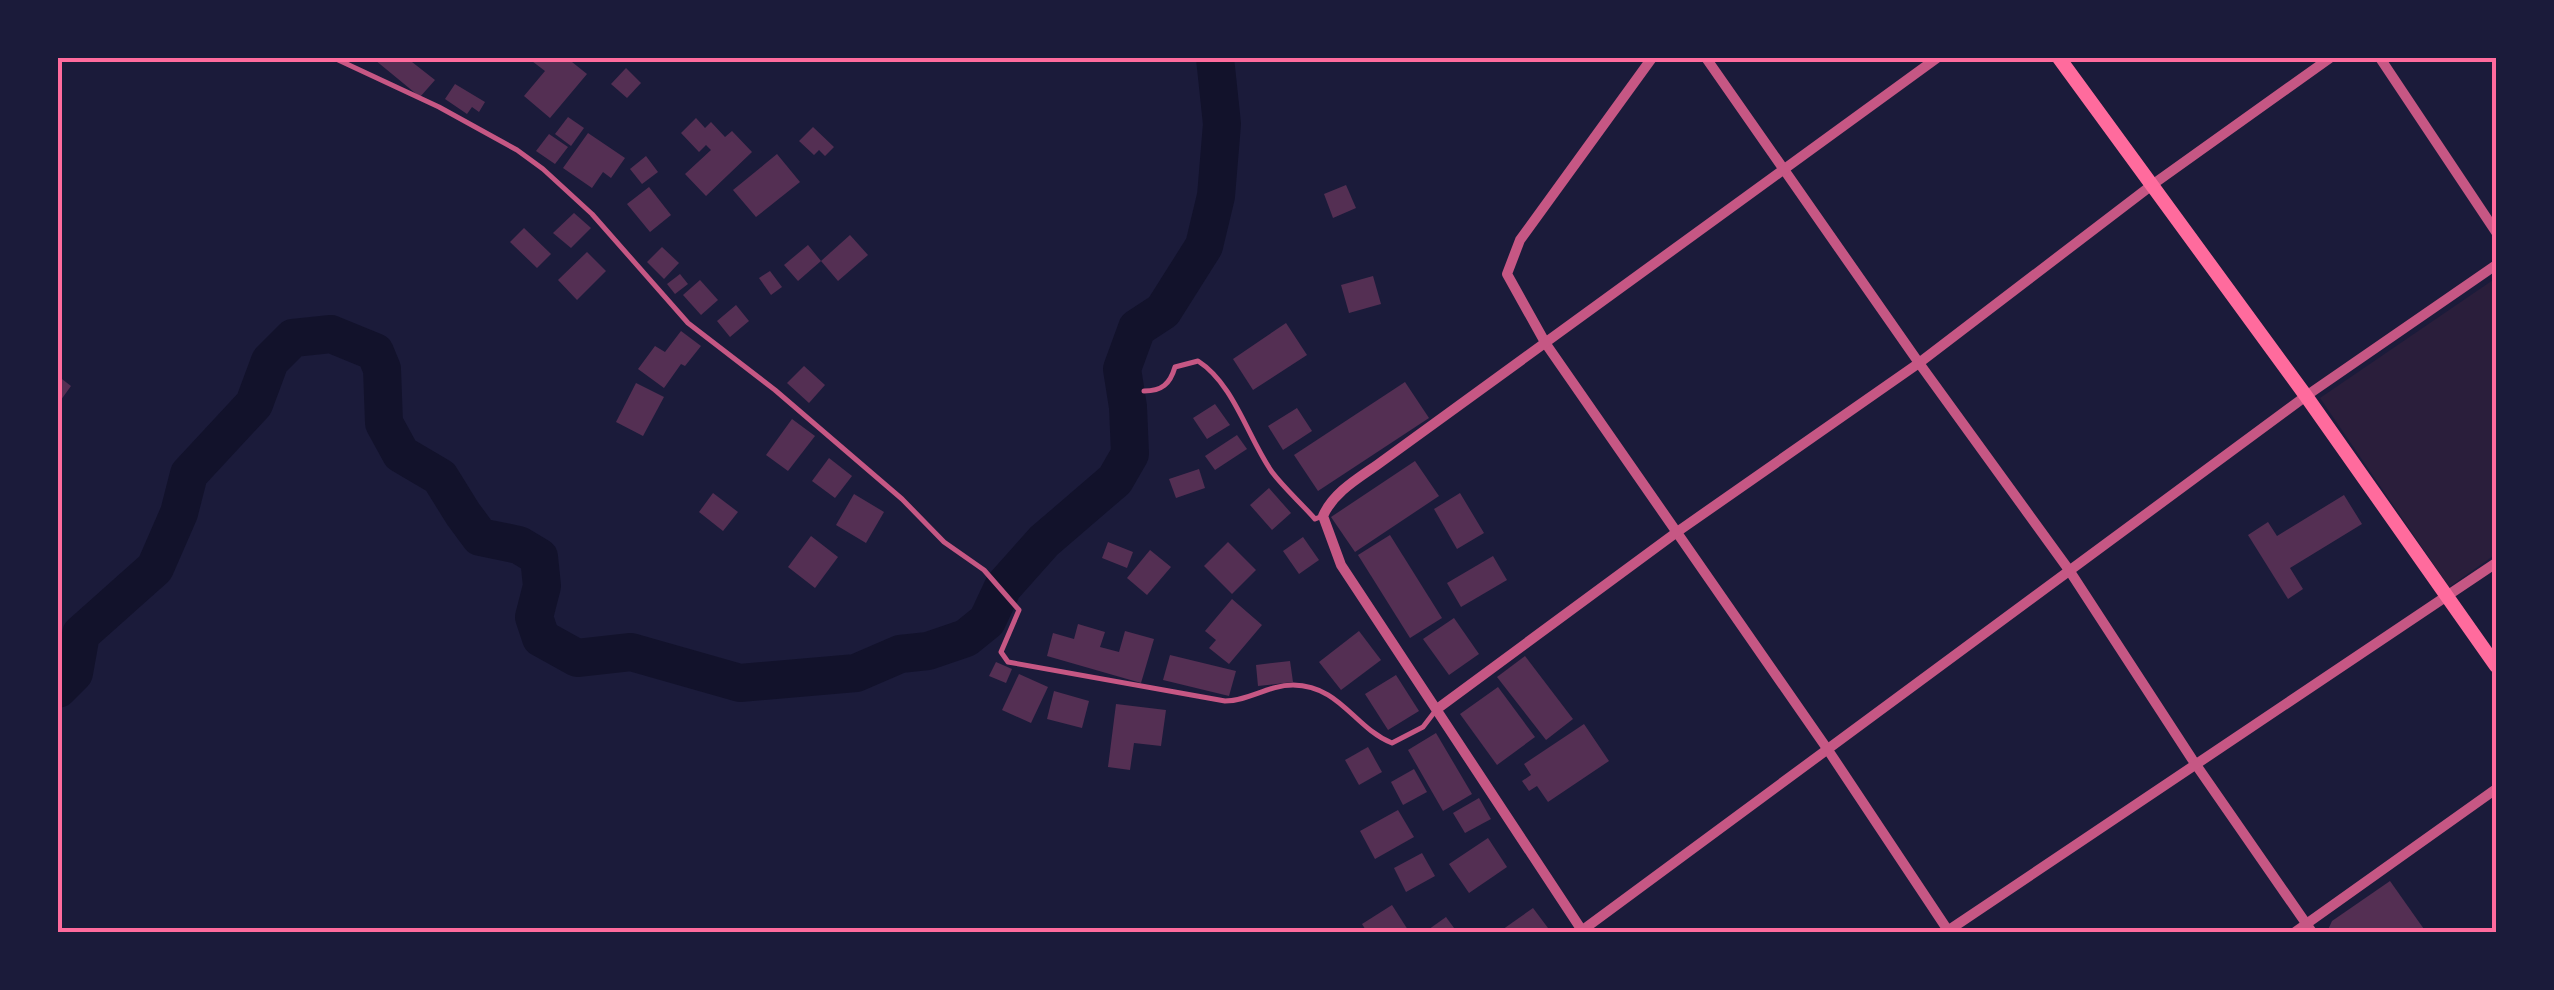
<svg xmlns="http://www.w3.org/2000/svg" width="2554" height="990" font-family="'Fira Sans Condensed',sans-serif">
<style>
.green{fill:#2a1e3b}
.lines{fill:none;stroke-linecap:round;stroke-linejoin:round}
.river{stroke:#12122b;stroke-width:38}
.building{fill:#542f53}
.service{stroke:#c65784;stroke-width:5}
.minor{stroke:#c65784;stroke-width:10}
.secondary{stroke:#ff6b9d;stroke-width:14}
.neatline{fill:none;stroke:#ff6b9d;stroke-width:4}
</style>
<rect width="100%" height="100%" fill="#1b1b3a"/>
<polygon class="green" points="2496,278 2496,554 2449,587 2320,398"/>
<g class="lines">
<polyline class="river" points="58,689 74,673 81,634 155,568 179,513 189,474 254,404 270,361 293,338 331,334 375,352 382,369 384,423 401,454 440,477 463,514 480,537 519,545 539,557 542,586 534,617 541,638 577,658 631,652 740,683 856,673 900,654 928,651 966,638 987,621 1003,587 1044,541 1115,480 1130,454 1128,407 1122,369 1137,328 1163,311 1204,246 1216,196 1222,124 1215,58"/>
</g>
<g class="building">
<polygon points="378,58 415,58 412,62 435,80 420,97 375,60"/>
<polygon points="528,58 567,58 587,74 550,118 524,96 545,71"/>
<polygon points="626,68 641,83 627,98 611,84"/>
<polygon points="455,84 485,102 479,112 472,107 467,114 445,99"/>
<polygon points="568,117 584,128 571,146 555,134"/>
<polygon points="696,118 705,128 711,122 725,137 732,131 752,152 706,196 685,174 711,150 706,145 699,152 681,133"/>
<polygon points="813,127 834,147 825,156 819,150 814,155 799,141"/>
<polygon points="588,133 625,158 611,178 603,172 592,188 563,168"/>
<polygon points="549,134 568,147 555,164 536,151"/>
<polygon points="777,154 800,182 756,217 733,190"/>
<polygon points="646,156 658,172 642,184 630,169"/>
<polygon points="1346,185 1356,208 1333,218 1324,194"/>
<polygon points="649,187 671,215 650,232 627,204"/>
<polygon points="574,213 591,228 571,248 553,233"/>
<polygon points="524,228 551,254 537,268 510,242"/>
<polygon points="850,235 868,255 838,281 821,261"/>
<polygon points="808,245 821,261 798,281 784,265"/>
<polygon points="662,247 679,263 664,279 647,262"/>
<polygon points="587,252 606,271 577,300 558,280"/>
<polygon points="770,271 782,287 771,295 759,278"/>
<polygon points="680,274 688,284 675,294 667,284"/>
<polygon points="1373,276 1381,304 1349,313 1341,285"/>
<polygon points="700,280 718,300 701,315 683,295"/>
<polygon points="736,305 749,321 730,337 717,321"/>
<polygon points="1286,323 1307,355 1253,390 1233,359"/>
<polygon points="681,331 701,346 685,366 681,364 664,388 638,369 655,346 665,352"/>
<polygon points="804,366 825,385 809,403 787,383"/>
<polygon points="58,376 71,386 58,404"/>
<polygon points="1405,382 1429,418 1318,491 1294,455"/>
<polygon points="636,383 664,397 643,436 616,422"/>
<polygon points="1215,404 1230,425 1207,439 1193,418"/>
<polygon points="1297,408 1312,431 1283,450 1268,426"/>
<polygon points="792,419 815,436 788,471 766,455"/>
<polygon points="1237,435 1247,449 1215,470 1205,456"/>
<polygon points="829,458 852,476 835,498 812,481"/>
<polygon points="1415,461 1439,496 1355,552 1331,517"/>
<polygon points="1199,469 1205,488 1176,498 1169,479"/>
<polygon points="1269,488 1291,513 1272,530 1250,505"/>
<polygon points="713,493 738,512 723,531 699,512"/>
<polygon points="1460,493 1484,533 1457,549 1434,509"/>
<polygon points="854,494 884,512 866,543 836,525"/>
<polygon points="2344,495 2362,524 2290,568 2303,589 2288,599 2248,535 2268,522 2277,536"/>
<polygon points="1390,535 1442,618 1410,638 1358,555"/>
<polygon points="811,536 838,557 815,588 788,567"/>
<polygon points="1303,537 1319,560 1299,574 1283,551"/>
<polygon points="1108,542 1133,552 1127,568 1102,558"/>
<polygon points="1228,542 1256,570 1232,594 1204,566"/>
<polygon points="1150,550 1171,567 1147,595 1127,578"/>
<polygon points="1493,556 1507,580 1461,607 1447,583"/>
<polygon points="1232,599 1262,625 1229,664 1209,648 1216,640 1205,631"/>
<polygon points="1454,618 1479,654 1449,675 1423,639"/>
<polygon points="1078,624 1105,632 1100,647 1119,652 1125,631 1154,639 1141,683 1047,656 1053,633 1074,639"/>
<polygon points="1359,631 1381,660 1341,690 1319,662"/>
<polygon points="1170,655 1236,671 1229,696 1163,680"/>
<polygon points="1525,656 1573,719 1546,740 1497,677"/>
<polygon points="1290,661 1293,682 1258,686 1256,665"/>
<polygon points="996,662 1012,669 1006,683 989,676"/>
<polygon points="1019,674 1048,687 1031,723 1002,710"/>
<polygon points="1396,675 1419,711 1388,730 1365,694"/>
<polygon points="1498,687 1535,737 1497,765 1460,714"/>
<polygon points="1054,691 1089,701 1082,728 1047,719"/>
<polygon points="1116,704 1166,710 1161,746 1134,743 1130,770 1108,767"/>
<polygon points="1584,724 1609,761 1548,802 1537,786 1529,791 1522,781 1531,775 1524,764"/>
<polygon points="1436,733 1472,794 1443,811 1408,750"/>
<polygon points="1368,747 1382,772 1359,785 1345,760"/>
<polygon points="1414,769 1427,792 1403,805 1391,782"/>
<polygon points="1479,798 1491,819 1465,833 1453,813"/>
<polygon points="1398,810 1414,837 1375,859 1360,831"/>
<polygon points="1488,838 1507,867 1469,893 1449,864"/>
<polygon points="1422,853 1435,876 1406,892 1394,868"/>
<polygon points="2390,881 2426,932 2327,932 2332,921"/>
<polygon points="1392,905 1408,930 1404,932 1367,932 1362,924"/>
<polygon points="1533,908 1551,932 1499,932"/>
<polygon points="1446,917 1457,932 1425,932"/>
</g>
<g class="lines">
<g class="service">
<path d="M334 58 439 107 517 150 543 169 592 214 688 323 775 390 902 499 944 542 984 570 1019 610 1001 652 1008 662 1225 701C1249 701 1268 685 1293 685 1341 686 1353 727 1392 743L1423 727 1436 710"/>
<path d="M1144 391C1162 391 1170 384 1175 367L1198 361C1234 384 1248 438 1272 472 1284 488 1301 503 1315 519L1320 517"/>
</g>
<g class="minor">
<polyline points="1652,58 1520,240 1507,274 1546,344 1828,750 1949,932"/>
<polyline points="1706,58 1919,363 2069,570 2192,759 2312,932"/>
<polyline points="2380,58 2496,232"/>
<polyline points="1437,709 1677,532 1919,363 2152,185 2330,58"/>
<polyline points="1580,932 2306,396 2496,265"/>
<path d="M1583 932 1341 565 1323 516C1333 493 1357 479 1377 465L1937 58"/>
<polyline points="1946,932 2496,563"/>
<polyline points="2295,932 2496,789"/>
</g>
<polyline class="secondary" points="2059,58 2306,396 2496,666"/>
</g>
<rect width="2554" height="990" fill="none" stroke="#1b1b3a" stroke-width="120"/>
<rect x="60" y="60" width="2434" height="870" class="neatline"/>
</svg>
